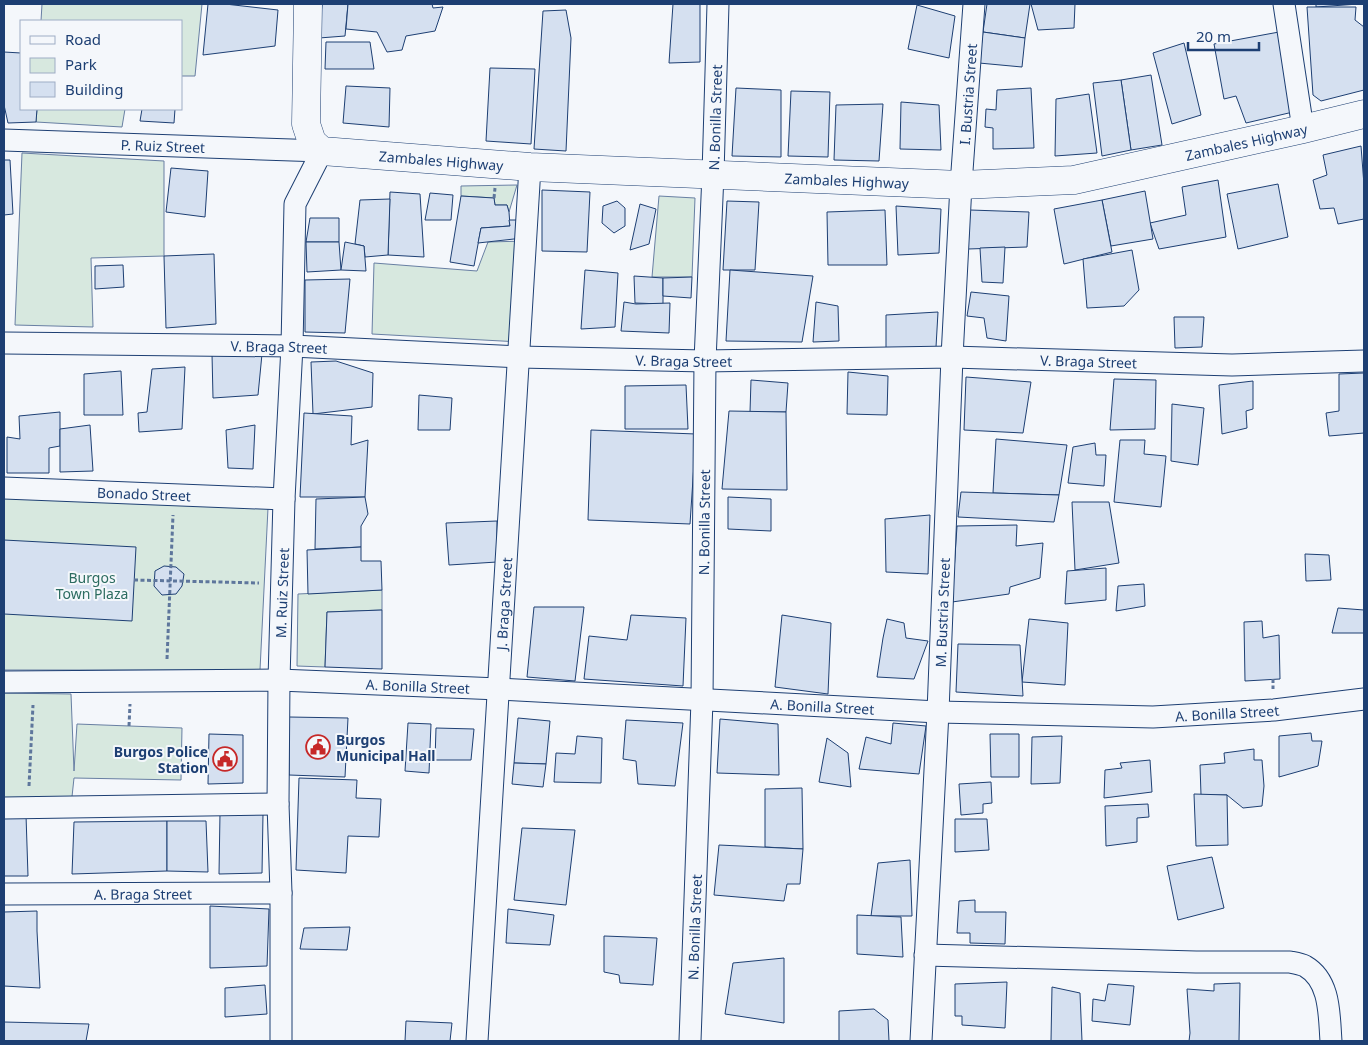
<svg xmlns="http://www.w3.org/2000/svg" width="1368" height="1045" font-family="'Noto Sans',sans-serif">
<style>
.green{fill:#d7e8df;stroke:#687fa3}
.building{fill:#d5e0f0;stroke:#1d3f73}
.lines{fill:none;stroke-linecap:round;stroke-linejoin:round}
.minor-casing{stroke:#1d3f73;stroke-width:23}
.primary-casing{stroke:#1d3f73;stroke-width:29}
.path{stroke:#5e769c;stroke-width:3;stroke-dasharray:4 2.5;stroke-linecap:butt}
.minor{stroke:#f4f7fb;stroke-width:21}
.primary{stroke:#f4f7fb;stroke-width:28}
.labels{text-anchor:middle;dominant-baseline:central;stroke-width:4;stroke-linejoin:round;paint-order:stroke}
.street-label{font-size:14px;fill:#1d3f73;stroke:#f4f7fb}
.park-label{font-size:14px;fill:#2c6c60;stroke:#f4f7fb}
.poi-label{font-size:14px;font-weight:bold;fill:#1d3f73;stroke:#f4f7fb;text-anchor:start}
</style>
<rect width="100%" height="100%" fill="#f4f7fb"/>
<g class="green">
<polygon points="42,4 202,4 195,76 181,76 181,21 41,21"/>
<polygon points="37,109 125,109 122,127 36,122"/>
<polygon points="22,153 164,161 164,256 91,258 93,327 15,325"/>
<polygon points="517,185 509,212 507,205 495,205 494,198 461,196 461,186"/>
<polygon points="659,196 695,198 692,277 652,277"/>
<polygon points="526,241 520,342 372,334 374,263 477,271 488,242"/>
<polygon points="4,495 268,508 260,670 4,670"/>
<polygon points="382,590 382,610 327,612 325,667 297,666 298,594"/>
<polygon points="4,693 71,694 74,771 77,724 182,728 181,780 74,778 71,806 4,808"/>
</g>
<g class="building">
<polygon points="208,4 225,4 278,10 275,46 203,55"/>
<polygon points="322,4 348,4 345,36 319,38"/>
<polygon points="348,4 432,4 433,8 443,7 435,31 406,36 402,50 387,52 377,32 346,29"/>
<polygon points="673,4 700,4 700,62 669,63"/>
<polygon points="987,4 1030,4 1025,38 983,32"/>
<polygon points="1031,4 1075,4 1074,28 1038,30"/>
<polygon points="1316,4 1359,4 1316,7"/>
<polygon points="917,5 955,16 949,58 908,49"/>
<polygon points="1307,7 1356,7 1355,20 1364,27 1364,90 1321,101 1313,95"/>
<polygon points="566,10 571,38 566,151 534,149 543,11"/>
<polygon points="983,32 1025,38 1022,67 979,63"/>
<polygon points="1279,32 1293,112 1246,123 1236,96 1224,99 1214,44"/>
<polygon points="326,42 370,42 374,69 325,69"/>
<polygon points="1184,43 1201,115 1172,124 1153,53"/>
<polygon points="4,52 21,53 21,109 37,109 36,122 8,123 4,105"/>
<polygon points="490,68 535,69 531,144 486,141"/>
<polygon points="1151,75 1162,145 1131,150 1121,80"/>
<polygon points="1121,80 1131,150 1102,156 1093,83"/>
<polygon points="346,86 390,88 389,127 343,123"/>
<polygon points="736,88 781,90 781,157 732,156"/>
<polygon points="1031,88 1034,148 993,149 993,128 985,127 986,109 996,110 997,90"/>
<polygon points="791,91 830,92 828,157 788,156"/>
<polygon points="1089,94 1097,153 1055,156 1056,99"/>
<polygon points="901,102 939,105 941,150 900,149"/>
<polygon points="883,104 879,161 834,160 836,105"/>
<polygon points="142,109 175,109 174,123 140,121"/>
<polygon points="1361,146 1364,185 1364,219 1338,224 1334,208 1320,209 1313,180 1327,175 1323,155"/>
<polygon points="4,160 10,160 13,214 4,215"/>
<polygon points="171,168 208,171 205,217 166,212"/>
<polygon points="1218,180 1226,237 1159,249 1150,223 1186,215 1182,187"/>
<polygon points="1278,184 1288,237 1238,249 1227,194"/>
<polygon points="542,190 590,192 587,252 542,251"/>
<polygon points="1145,191 1153,239 1111,246 1102,200"/>
<polygon points="390,192 420,194 424,257 388,255"/>
<polygon points="430,193 453,195 451,220 425,220"/>
<polygon points="461,196 494,198 495,205 507,205 509,212 510,226 481,228 474,266 450,262"/>
<polygon points="390,199 388,255 365,257 364,246 355,244 360,200"/>
<polygon points="1102,200 1112,252 1064,264 1054,209"/>
<polygon points="617,201 625,208 625,226 614,233 602,223 603,206"/>
<polygon points="727,201 759,202 755,270 723,270"/>
<polygon points="640,204 656,209 649,244 630,250"/>
<polygon points="896,206 941,209 939,253 898,255"/>
<polygon points="885,210 887,265 828,265 827,212"/>
<polygon points="970,210 1029,212 1027,247 968,249"/>
<polygon points="310,218 339,218 339,242 306,242"/>
<polygon points="509,220 524,220 523,238 478,243 481,228 510,226"/>
<polygon points="306,242 339,242 341,270 307,272"/>
<polygon points="345,242 364,246 366,271 341,270"/>
<polygon points="1005,247 1003,283 982,282 980,248"/>
<polygon points="1132,250 1139,290 1124,306 1087,308 1083,259"/>
<polygon points="214,254 216,324 166,328 164,256"/>
<polygon points="123,265 124,287 95,289 95,266"/>
<polygon points="585,270 618,273 615,327 581,329"/>
<polygon points="730,270 813,276 802,342 726,341"/>
<polygon points="634,276 663,278 663,304 635,303"/>
<polygon points="692,277 691,298 663,296 663,278"/>
<polygon points="350,279 345,333 305,332 305,280"/>
<polygon points="971,292 1009,296 1006,341 987,338 984,318 967,316"/>
<polygon points="624,302 636,304 670,303 669,333 621,331"/>
<polygon points="816,302 838,306 839,341 813,342"/>
<polygon points="938,312 936,347 886,349 886,315"/>
<polygon points="1174,317 1204,317 1202,347 1175,348"/>
<polygon points="212,354 262,354 258,395 213,398"/>
<polygon points="336,361 373,373 372,407 313,414 311,362"/>
<polygon points="185,367 182,429 139,432 138,413 147,412 152,369"/>
<polygon points="121,371 123,415 84,415 84,374"/>
<polygon points="848,372 888,376 887,415 847,414"/>
<polygon points="1364,373 1364,433 1329,436 1326,413 1339,411 1339,374"/>
<polygon points="966,377 1031,382 1023,433 964,430"/>
<polygon points="1114,379 1156,380 1155,429 1110,430"/>
<polygon points="751,380 788,383 786,412 750,412"/>
<polygon points="1253,381 1253,409 1246,411 1247,428 1222,434 1219,385"/>
<polygon points="686,385 688,429 625,429 625,386"/>
<polygon points="419,395 452,398 450,430 418,430"/>
<polygon points="1172,404 1204,408 1198,465 1171,461"/>
<polygon points="729,411 786,412 787,490 722,489"/>
<polygon points="60,412 60,446 49,448 49,473 7,473 7,437 20,439 19,416"/>
<polygon points="304,413 352,416 351,445 368,440 365,497 300,497"/>
<polygon points="90,425 93,471 60,472 60,429"/>
<polygon points="255,425 253,469 228,468 226,430"/>
<polygon points="591,430 696,434 690,524 588,520"/>
<polygon points="996,439 1067,445 1059,495 993,493"/>
<polygon points="1120,440 1145,440 1144,454 1166,456 1161,507 1114,502"/>
<polygon points="1095,443 1096,455 1106,455 1104,486 1068,483 1073,447"/>
<polygon points="961,492 1059,495 1054,522 958,517"/>
<polygon points="365,497 368,514 361,526 361,547 315,549 316,499"/>
<polygon points="728,497 771,499 771,531 728,529"/>
<polygon points="1072,502 1109,502 1119,563 1075,570"/>
<polygon points="930,515 928,574 886,572 885,519"/>
<polygon points="497,521 497,562 449,565 446,523"/>
<polygon points="1017,525 1016,546 1043,543 1040,578 1010,587 1009,594 952,602 957,526"/>
<polygon points="4,540 136,547 132,621 4,614"/>
<polygon points="361,547 361,561 381,561 382,590 308,594 307,550"/>
<polygon points="1305,554 1329,555 1331,580 1306,581"/>
<polygon points="164,566 176,567 184,574 182,586 176,594 162,595 154,586 155,571"/>
<polygon points="1106,568 1106,600 1065,604 1067,571"/>
<polygon points="1144,584 1145,606 1116,611 1118,586"/>
<polygon points="534,607 584,607 575,681 527,677"/>
<polygon points="1338,608 1364,610 1364,633 1332,633"/>
<polygon points="382,610 382,669 325,667 327,612"/>
<polygon points="631,615 686,618 683,686 584,679 589,636 627,640"/>
<polygon points="782,615 831,623 828,694 775,687"/>
<polygon points="887,619 904,623 906,638 928,641 914,679 877,677 883,638"/>
<polygon points="1029,619 1068,623 1065,685 1022,682"/>
<polygon points="1262,621 1263,638 1279,635 1280,679 1245,681 1244,622"/>
<polygon points="958,644 1020,645 1023,696 956,692"/>
<polygon points="289,717 348,718 345,777 289,775"/>
<polygon points="518,718 550,721 546,764 514,763"/>
<polygon points="720,719 778,724 779,775 717,773"/>
<polygon points="626,720 683,723 675,786 638,784 636,761 623,759"/>
<polygon points="408,723 431,724 429,773 405,771"/>
<polygon points="893,723 926,726 919,774 859,769 866,737 891,744"/>
<polygon points="436,728 474,729 471,760 435,760"/>
<polygon points="1311,733 1312,741 1322,741 1318,766 1279,777 1279,736"/>
<polygon points="209,734 243,735 243,783 208,784"/>
<polygon points="990,734 1019,734 1019,777 991,777"/>
<polygon points="577,736 602,738 601,783 554,782 556,753 575,754"/>
<polygon points="1062,736 1060,783 1031,784 1032,737"/>
<polygon points="827,738 848,753 851,787 819,782"/>
<polygon points="1254,749 1254,760 1262,760 1264,786 1262,806 1243,808 1227,795 1201,795 1200,765 1225,763 1224,753"/>
<polygon points="1150,760 1152,792 1104,798 1105,770 1122,768 1120,763"/>
<polygon points="514,763 546,764 543,787 512,784"/>
<polygon points="299,778 357,780 356,798 381,799 379,837 348,836 346,873 296,870"/>
<polygon points="991,782 992,803 983,804 983,813 961,815 959,784"/>
<polygon points="802,788 803,849 765,847 765,789"/>
<polygon points="1194,794 1227,795 1228,845 1196,846"/>
<polygon points="1148,804 1149,817 1137,818 1137,842 1106,846 1105,806"/>
<polygon points="220,813 263,814 262,873 219,874"/>
<polygon points="26,815 28,876 4,876 4,817"/>
<polygon points="955,819 987,819 989,850 955,852"/>
<polygon points="167,821 167,871 72,874 74,822"/>
<polygon points="167,821 206,821 208,872 167,871"/>
<polygon points="522,828 575,830 566,905 514,900"/>
<polygon points="719,845 803,849 800,884 787,884 784,901 714,895"/>
<polygon points="1212,857 1224,908 1178,920 1167,866"/>
<polygon points="910,860 912,916 871,916 878,863"/>
<polygon points="975,900 975,912 1006,912 1005,944 970,943 970,933 957,933 959,901"/>
<polygon points="210,906 269,909 267,966 210,968"/>
<polygon points="508,909 554,915 550,945 506,943"/>
<polygon points="37,911 37,931 40,988 4,986 4,912"/>
<polygon points="857,915 901,917 903,957 857,954"/>
<polygon points="350,927 347,950 300,949 304,928"/>
<polygon points="604,936 657,938 653,985 620,983 619,975 604,972"/>
<polygon points="784,958 784,1023 725,1014 733,963"/>
<polygon points="1007,982 1005,1028 962,1025 962,1016 955,1016 955,984"/>
<polygon points="1240,983 1239,1041 1189,1041 1190,1033 1187,989 1214,991 1214,984"/>
<polygon points="1108,984 1134,986 1130,1025 1092,1021 1093,999 1105,1001"/>
<polygon points="265,985 267,1014 225,1017 225,988"/>
<polygon points="1052,987 1080,993 1082,1041 1051,1041"/>
<polygon points="874,1009 888,1020 889,1041 839,1041 839,1011"/>
<polygon points="406,1021 452,1023 450,1041 405,1041"/>
<polygon points="4,1022 89,1024 86,1041 4,1041"/>
</g>
<g class="lines">
<g class="minor-casing">
<g id="minor">
<polyline points="1284,4 1303,129"/>
<path id="s1" d="M4 140 322 151 295 204 292 346 284 499 279 680 278 804 281 893V1041"/>
<path id="s2" d="M4 343 292 346 519 357 705 361 952 357 1232 365 1364 361"/>
<path id="s3" d="M4 488 284 499"/>
<path id="s4" d="M4 682 279 680 499 689 938 712 1153 717 1274 710 1364 699"/>
<polyline points="4,808 278,804"/>
<path id="s5" d="M4 894 281 893"/>
<path d="M925 955 1196 962H1290C1295 963 1301 964 1305 966 1331 981 1329 1016 1331 1041"/>
<path id="s6" d="M477 1041 530 167"/>
<path id="s7" d="M690 1041 702 700 705 361 713 174 718 4"/>
<path id="s8" d="M921 1041 938 712 952 357 961 185 974 4"/>
</g>
</g>
<g class="primary-casing">
<g id="primary">
<path id="s9" d="M308 4 306 124 312 142 322 151 530 167 961 185 1074 180 1303 129 1364 114"/>
</g>
</g>
<g class="path">
<polyline points="494,198 495,188"/>
<polyline points="134,580 259,583"/>
<polyline points="167,659 173,515"/>
<polyline points="1273,679 1273,689"/>
<polyline points="129,726 130,704"/>
<polyline points="29,786 33,705"/>
</g>
<use href="#minor" class="minor"/>
<use href="#primary" class="primary"/>
</g>
<defs>
<g id="civic-ring" transform="scale(1.25)"><circle r="9.5" fill="#f4f7fb" stroke="#c62828" stroke-width="1.5"/><path d="M-.6-6.5H3V-4.5H.6V-3L4-1V1h2V6H-6V1h2V-1L-.6-3ZM-1.2 2.5V6h2.4V2.5Z" fill="#c62828"/></g>
</defs>
<g fill-rule="evenodd">
<use href="#civic-ring" x="318" y="747"/>
<use href="#civic-ring" x="225" y="759"/>
</g>
<g class="labels">
<g class="street-label">
<text stroke="none"><textPath href="#s8" startOffset="948">I. Bustria Street</textPath></text>
<text stroke="none"><textPath href="#s7" startOffset="924">N. Bonilla Street</textPath></text>
<text stroke="none"><textPath href="#s9" startOffset="1082">Zambales Highway</textPath></text>
<text stroke="none"><textPath href="#s1" startOffset="159">P. Ruiz Street</textPath></text>
<text stroke="none"><textPath href="#s9" startOffset="272">Zambales Highway</textPath></text>
<text stroke="none"><textPath href="#s9" startOffset="678">Zambales Highway</textPath></text>
<text stroke="none"><textPath href="#s2" startOffset="275">V. Braga Street</textPath></text>
<text stroke="none"><textPath href="#s2" startOffset="680">V. Braga Street</textPath></text>
<text stroke="none"><textPath href="#s2" startOffset="1085">V. Braga Street</textPath></text>
<text stroke="none"><textPath href="#s3" startOffset="140">Bonado Street</textPath></text>
<text stroke="none"><textPath href="#s7" startOffset="519">N. Bonilla Street</textPath></text>
<text transform="translate(282 593) rotate(-88)">M. Ruiz Street</text>
<text stroke="none"><textPath href="#s6" startOffset="438">J. Braga Street</textPath></text>
<text stroke="none"><textPath href="#s8" startOffset="429">M. Bustria Street</textPath></text>
<text stroke="none"><textPath href="#s4" startOffset="414">A. Bonilla Street</textPath></text>
<text stroke="none"><textPath href="#s4" startOffset="819">A. Bonilla Street</textPath></text>
<text stroke="none"><textPath href="#s4" startOffset="1224">A. Bonilla Street</textPath></text>
<text stroke="none"><textPath href="#s5" startOffset="139">A. Braga Street</textPath></text>
<text stroke="none"><textPath href="#s7" startOffset="114">N. Bonilla Street</textPath></text>
</g>
<g class="park-label">
<text x="92" y="577">Burgos<tspan x="92" dy="16">Town Plaza</tspan></text>
</g>
<g class="poi-label">
<text x="336" y="739">Burgos<tspan x="336" dy="16">Municipal Hall</tspan></text>
<text x="208" y="751" text-anchor="end">Burgos Police<tspan x="208" dy="16">Station</tspan></text>
</g>
</g>
<rect width="1368" height="1045" fill="none" stroke="#1d3f73" stroke-width="10"/>
<rect x="20" y="20" width="162" height="90" fill="#f4f7fb" stroke="#9eadc5"/>
<rect x="30" y="36" width="25" height="8" fill="#f4f7fb" stroke="#9eadc5"/>
<text x="65" y="45" font-size="15" fill="#1d3f73">Road</text>
<rect x="30" y="58" width="25" height="15" fill="#d7e8df" stroke="#9eadc5"/>
<text x="65" y="70" font-size="15" fill="#1d3f73">Park</text>
<rect x="30" y="82" width="25" height="15" fill="#d5e0f0" stroke="#9eadc5"/>
<text x="65" y="95" font-size="15" fill="#1d3f73">Building</text>
<path d="M1188 42v8h71v-8" fill="none" stroke="#1d3f73" stroke-width="2.5"/>
<text x="1196" y="42" font-size="15" fill="#1d3f73" stroke="#f4f7fb" stroke-width="4" paint-order="stroke">20 m</text>
</svg>
